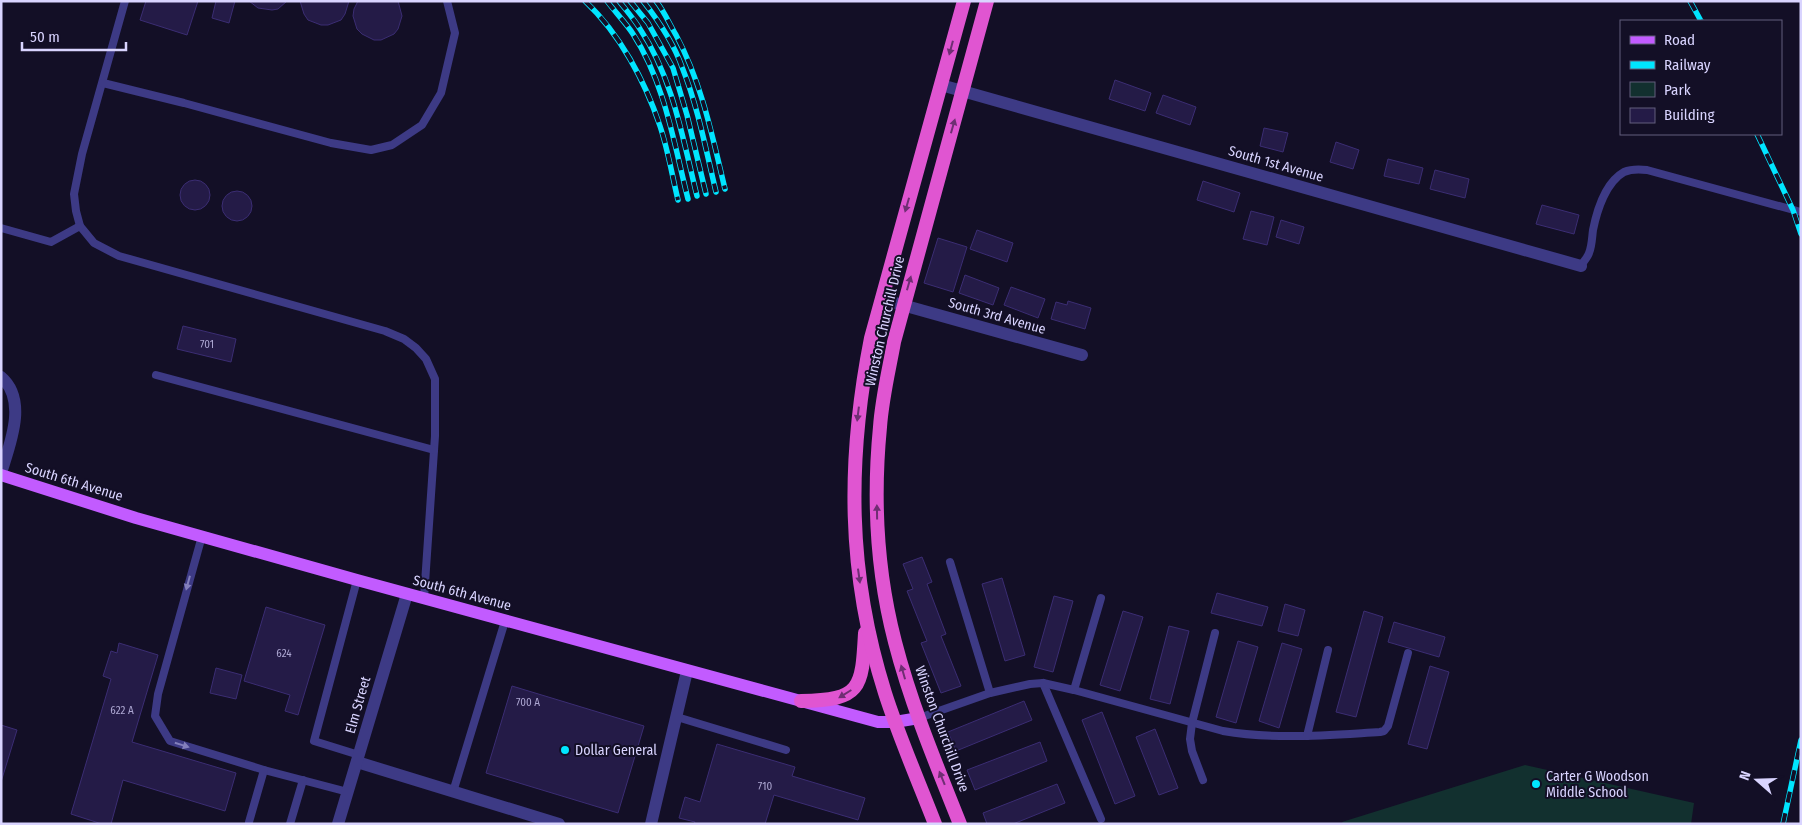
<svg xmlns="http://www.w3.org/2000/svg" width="1802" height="825" font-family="'Fira Sans Condensed',sans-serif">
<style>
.green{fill:#12302f}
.building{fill:#241b47;stroke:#3b2d73}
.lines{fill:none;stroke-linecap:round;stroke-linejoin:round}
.service{stroke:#3d3a85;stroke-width:8}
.minor{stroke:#3d3a85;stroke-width:12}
.tertiary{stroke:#3d3a85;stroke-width:12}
.primary{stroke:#c25bff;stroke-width:12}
.trunk{stroke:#e055d1;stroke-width:14}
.rail-casing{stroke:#00e5ff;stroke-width:5.5}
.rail{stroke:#130f26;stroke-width:4;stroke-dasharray:11;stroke-linecap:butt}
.oneway{fill:#6f2e73}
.oneway2{fill:#837fbc}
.poi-dot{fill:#00e5ff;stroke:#130f26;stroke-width:2}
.labels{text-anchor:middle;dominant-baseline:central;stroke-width:4;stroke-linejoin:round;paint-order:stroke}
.number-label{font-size:11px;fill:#aca6d1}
.street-label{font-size:14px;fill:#d9d4ff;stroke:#130f26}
.poi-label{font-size:14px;fill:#d9d4ff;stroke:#130f26;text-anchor:start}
</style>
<rect width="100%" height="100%" fill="#130f26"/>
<polygon class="green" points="1525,765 1694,803 1691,824 1343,824 1342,822"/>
<g class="building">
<polygon points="146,1 198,1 187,35 140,20"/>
<polygon points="216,1 235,1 229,23 212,18"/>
<polygon points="249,1 287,1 278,9 272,10 258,8"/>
<polygon points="300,1 349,1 345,14 341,20 328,25 321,25 308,20 304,14"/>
<polygon points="358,1 398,1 402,16 398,29 394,34 381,40 374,40 362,34 357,29 353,16 354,9"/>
<polygon points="1115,80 1151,93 1145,111 1109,99"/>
<polygon points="1163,95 1196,107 1190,125 1156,113"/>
<polygon points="1264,128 1288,133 1283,152 1260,146"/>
<polygon points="1336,142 1359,150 1353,169 1330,162"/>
<polygon points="1388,159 1423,168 1419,184 1384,176"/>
<polygon points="1435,170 1469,179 1465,198 1430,189"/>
<circle cx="195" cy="195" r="15"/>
<polygon points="1203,181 1240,193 1234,212 1197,200"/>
<circle cx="237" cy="206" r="15"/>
<polygon points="1542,205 1579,215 1574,234 1536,224"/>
<polygon points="1251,211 1274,217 1267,245 1243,239"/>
<polygon points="1281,220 1304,227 1299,244 1276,237"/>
<polygon points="977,230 1013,243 1007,262 970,249"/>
<polygon points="938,238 967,247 953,292 924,283"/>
<polygon points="965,275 999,288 993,305 959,293"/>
<polygon points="1011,287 1045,299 1038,318 1004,305"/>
<polygon points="1068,301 1091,308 1085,329 1051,319 1056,302 1067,305"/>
<polygon points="183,326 236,339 231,362 177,349"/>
<polygon points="922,557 932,582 927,584 946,634 941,636 961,686 941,693 921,643 927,641 907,591 913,589 903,564"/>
<polygon points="1002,578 1025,655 1005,661 982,584"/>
<polygon points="1217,593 1268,607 1262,626 1211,613"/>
<polygon points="1054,596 1073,601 1053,672 1034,667"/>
<polygon points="1285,604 1305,610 1298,636 1278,631"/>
<polygon points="266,607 325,625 298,715 285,711 290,695 244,681"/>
<polygon points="1123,611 1143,617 1120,691 1100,685"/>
<polygon points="1364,611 1383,617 1356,717 1336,712"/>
<polygon points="1394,622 1445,637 1439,657 1388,642"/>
<polygon points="1169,626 1189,631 1170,704 1150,699"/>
<polygon points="1238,641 1258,647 1236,723 1216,717"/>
<polygon points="119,643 158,655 132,742 236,773 225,811 123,780 111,824 102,824 71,814 111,679 103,676 111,651 117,653"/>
<polygon points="1282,643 1302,649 1279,728 1259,721"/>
<polygon points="1430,666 1449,672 1427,749 1408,744"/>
<polygon points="216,668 242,675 236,699 210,693"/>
<polygon points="512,686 644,726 618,813 486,773"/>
<polygon points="1024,701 1032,720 956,751 948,732"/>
<polygon points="1102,712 1135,796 1115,804 1082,720"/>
<polygon points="1,725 17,730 1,782"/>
<polygon points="1155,729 1178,788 1159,795 1136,737"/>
<polygon points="1040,742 1047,761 975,790 967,770"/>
<polygon points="717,744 795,767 792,776 865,798 858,820 774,795 765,824 694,824 695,822 679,818 685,797 700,802"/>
<polygon points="1057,784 1065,803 1013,824 987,824 983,813"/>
</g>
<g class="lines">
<g class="service">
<polyline points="125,1 82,154 74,194 76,211 80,226 94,243 119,256 385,331 404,339 416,348 426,359 435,379 435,436 424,598"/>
<polyline points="103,83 184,103 331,143 371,150 392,145 422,125 441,93 455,33 447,1"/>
<polyline points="1,228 51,242 80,226"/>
<path d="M1581 266C1583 262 1588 257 1589 253 1592 246 1592 237 1593 230 1597 210 1606 182 1624 172 1631 169 1639 169 1647 170L1801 212"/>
<polyline points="156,375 434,450"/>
<polyline points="202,536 158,694 155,716 170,741 264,770 348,792"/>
<polyline points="950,562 990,693"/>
<polyline points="357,580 314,741 359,755"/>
<polyline points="1043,683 1101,819"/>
<polyline points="1074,690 1101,598"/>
<polyline points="677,717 786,750"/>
<path d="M919 718 990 693 1030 684 1043 683 1074 690 1223 731C1274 740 1328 735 1380 732L1384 731 1388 726 1408 653"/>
<polyline points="1307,736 1328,650"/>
<polyline points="1203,780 1192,751 1190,739 1192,723 1215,633"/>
<polyline points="453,792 505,621"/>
<polyline points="249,822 264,770"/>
<polyline points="290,824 303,780"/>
</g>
<g class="minor">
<polyline points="941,85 1581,266"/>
<polyline points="881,299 1082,355"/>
<path d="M1 377C28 400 10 444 1 473"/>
<polyline points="357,762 559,824"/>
<polyline points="651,824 687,671"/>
</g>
<polyline class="tertiary" points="338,824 407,594"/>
<polyline class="primary" points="1,475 136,518 357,580 878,722 895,722 919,718"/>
<g class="trunk">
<path d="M801 701C861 700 862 689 865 633"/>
<path d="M935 824C918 780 899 737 885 693 847 573 847 460 871 338L964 1"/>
<path d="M960 824C936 764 911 704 895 642 877 573 873 499 880 427 882 398 889 370 894 342L987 1"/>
</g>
<g class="rail-casing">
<g id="rail">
<path d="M585 1C620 34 645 81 660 126 668 150 672 175 678 200"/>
<path d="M607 1C615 12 626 23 633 34 665 83 674 144 688 199"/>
<path d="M619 1C626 10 634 19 640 29 673 78 683 140 697 196"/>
<polyline points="630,1 648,23 673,68 687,115 706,194"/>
<path d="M643 1C658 20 674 44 682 67 698 107 706 150 716 192"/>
<path d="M656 1C664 11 669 23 676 35 702 84 712 135 725 189"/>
<polyline points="1690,1 1701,21"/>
<polyline points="1757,134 1793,210 1801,234"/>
<polyline points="1783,824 1801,740"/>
</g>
</g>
<use href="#rail" class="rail"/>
</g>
<defs><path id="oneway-solid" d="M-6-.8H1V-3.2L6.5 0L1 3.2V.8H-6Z" transform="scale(1.25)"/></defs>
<g class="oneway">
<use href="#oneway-solid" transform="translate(951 48) rotate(105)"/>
<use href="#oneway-solid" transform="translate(953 126) rotate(-74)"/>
<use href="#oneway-solid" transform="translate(907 205) rotate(106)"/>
<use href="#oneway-solid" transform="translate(909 283) rotate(-74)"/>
<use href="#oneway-solid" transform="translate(858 414) rotate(97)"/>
<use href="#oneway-solid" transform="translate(877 512) rotate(-91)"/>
<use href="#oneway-solid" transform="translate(859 576) rotate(82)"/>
<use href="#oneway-solid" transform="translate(903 672) rotate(-106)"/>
<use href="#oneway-solid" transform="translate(845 694) rotate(148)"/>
<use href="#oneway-solid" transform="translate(942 778) rotate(-112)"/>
</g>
<g class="oneway2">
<use href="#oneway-solid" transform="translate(188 583) rotate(105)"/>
<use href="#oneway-solid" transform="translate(182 745) rotate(17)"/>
</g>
<g class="poi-dot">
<circle cx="565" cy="750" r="5"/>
<circle cx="1536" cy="784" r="5"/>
</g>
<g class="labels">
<g class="number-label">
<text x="207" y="344">701</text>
<text x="284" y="653">624</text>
<text x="528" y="702">700 A</text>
<text x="122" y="710">622 A</text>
<text x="765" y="786">710</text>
</g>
<g class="street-label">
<text transform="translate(1276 164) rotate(16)">South 1st Avenue</text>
<text transform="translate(997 316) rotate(16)">South 3rd Avenue</text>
<text transform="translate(885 321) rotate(-77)">Winston Churchill Drive</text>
<text transform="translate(74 482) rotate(17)">South 6th Avenue</text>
<text transform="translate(462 593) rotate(15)">South 6th Avenue</text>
<text transform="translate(358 705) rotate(-74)">Elm Street</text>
<text transform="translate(942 729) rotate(70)">Winston Churchill Drive</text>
</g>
<g class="poi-label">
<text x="575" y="750">Dollar General</text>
<text x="1546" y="776">Carter G Woodson<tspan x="1546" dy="16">Middle School</tspan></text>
</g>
</g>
<rect width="1802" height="825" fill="none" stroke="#d9d4ff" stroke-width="5"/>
<rect x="1620" y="20" width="162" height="115" fill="#130f26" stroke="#625e7d"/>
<rect x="1630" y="36" width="25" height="8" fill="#c25bff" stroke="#625e7d"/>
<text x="1664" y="45" font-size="15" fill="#d9d4ff">Road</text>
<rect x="1630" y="61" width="25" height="8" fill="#00e5ff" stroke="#625e7d"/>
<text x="1664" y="70" font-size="15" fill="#d9d4ff">Railway</text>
<rect x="1630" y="82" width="25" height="15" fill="#12302f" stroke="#625e7d"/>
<text x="1664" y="95" font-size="15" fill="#d9d4ff">Park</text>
<rect x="1630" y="108" width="25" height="15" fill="#241b47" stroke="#625e7d"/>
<text x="1664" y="120" font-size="15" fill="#d9d4ff">Building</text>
<g transform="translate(1757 780) rotate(290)" stroke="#130f26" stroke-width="4" paint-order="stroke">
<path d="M0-4L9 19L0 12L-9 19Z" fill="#d9d4ff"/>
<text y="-8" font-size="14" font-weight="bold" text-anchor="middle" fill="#d9d4ff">N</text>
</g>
<path d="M22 42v8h104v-8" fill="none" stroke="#d9d4ff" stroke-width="2.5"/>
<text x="30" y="42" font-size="15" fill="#d9d4ff" stroke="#130f26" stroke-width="4" paint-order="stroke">50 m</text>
</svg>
